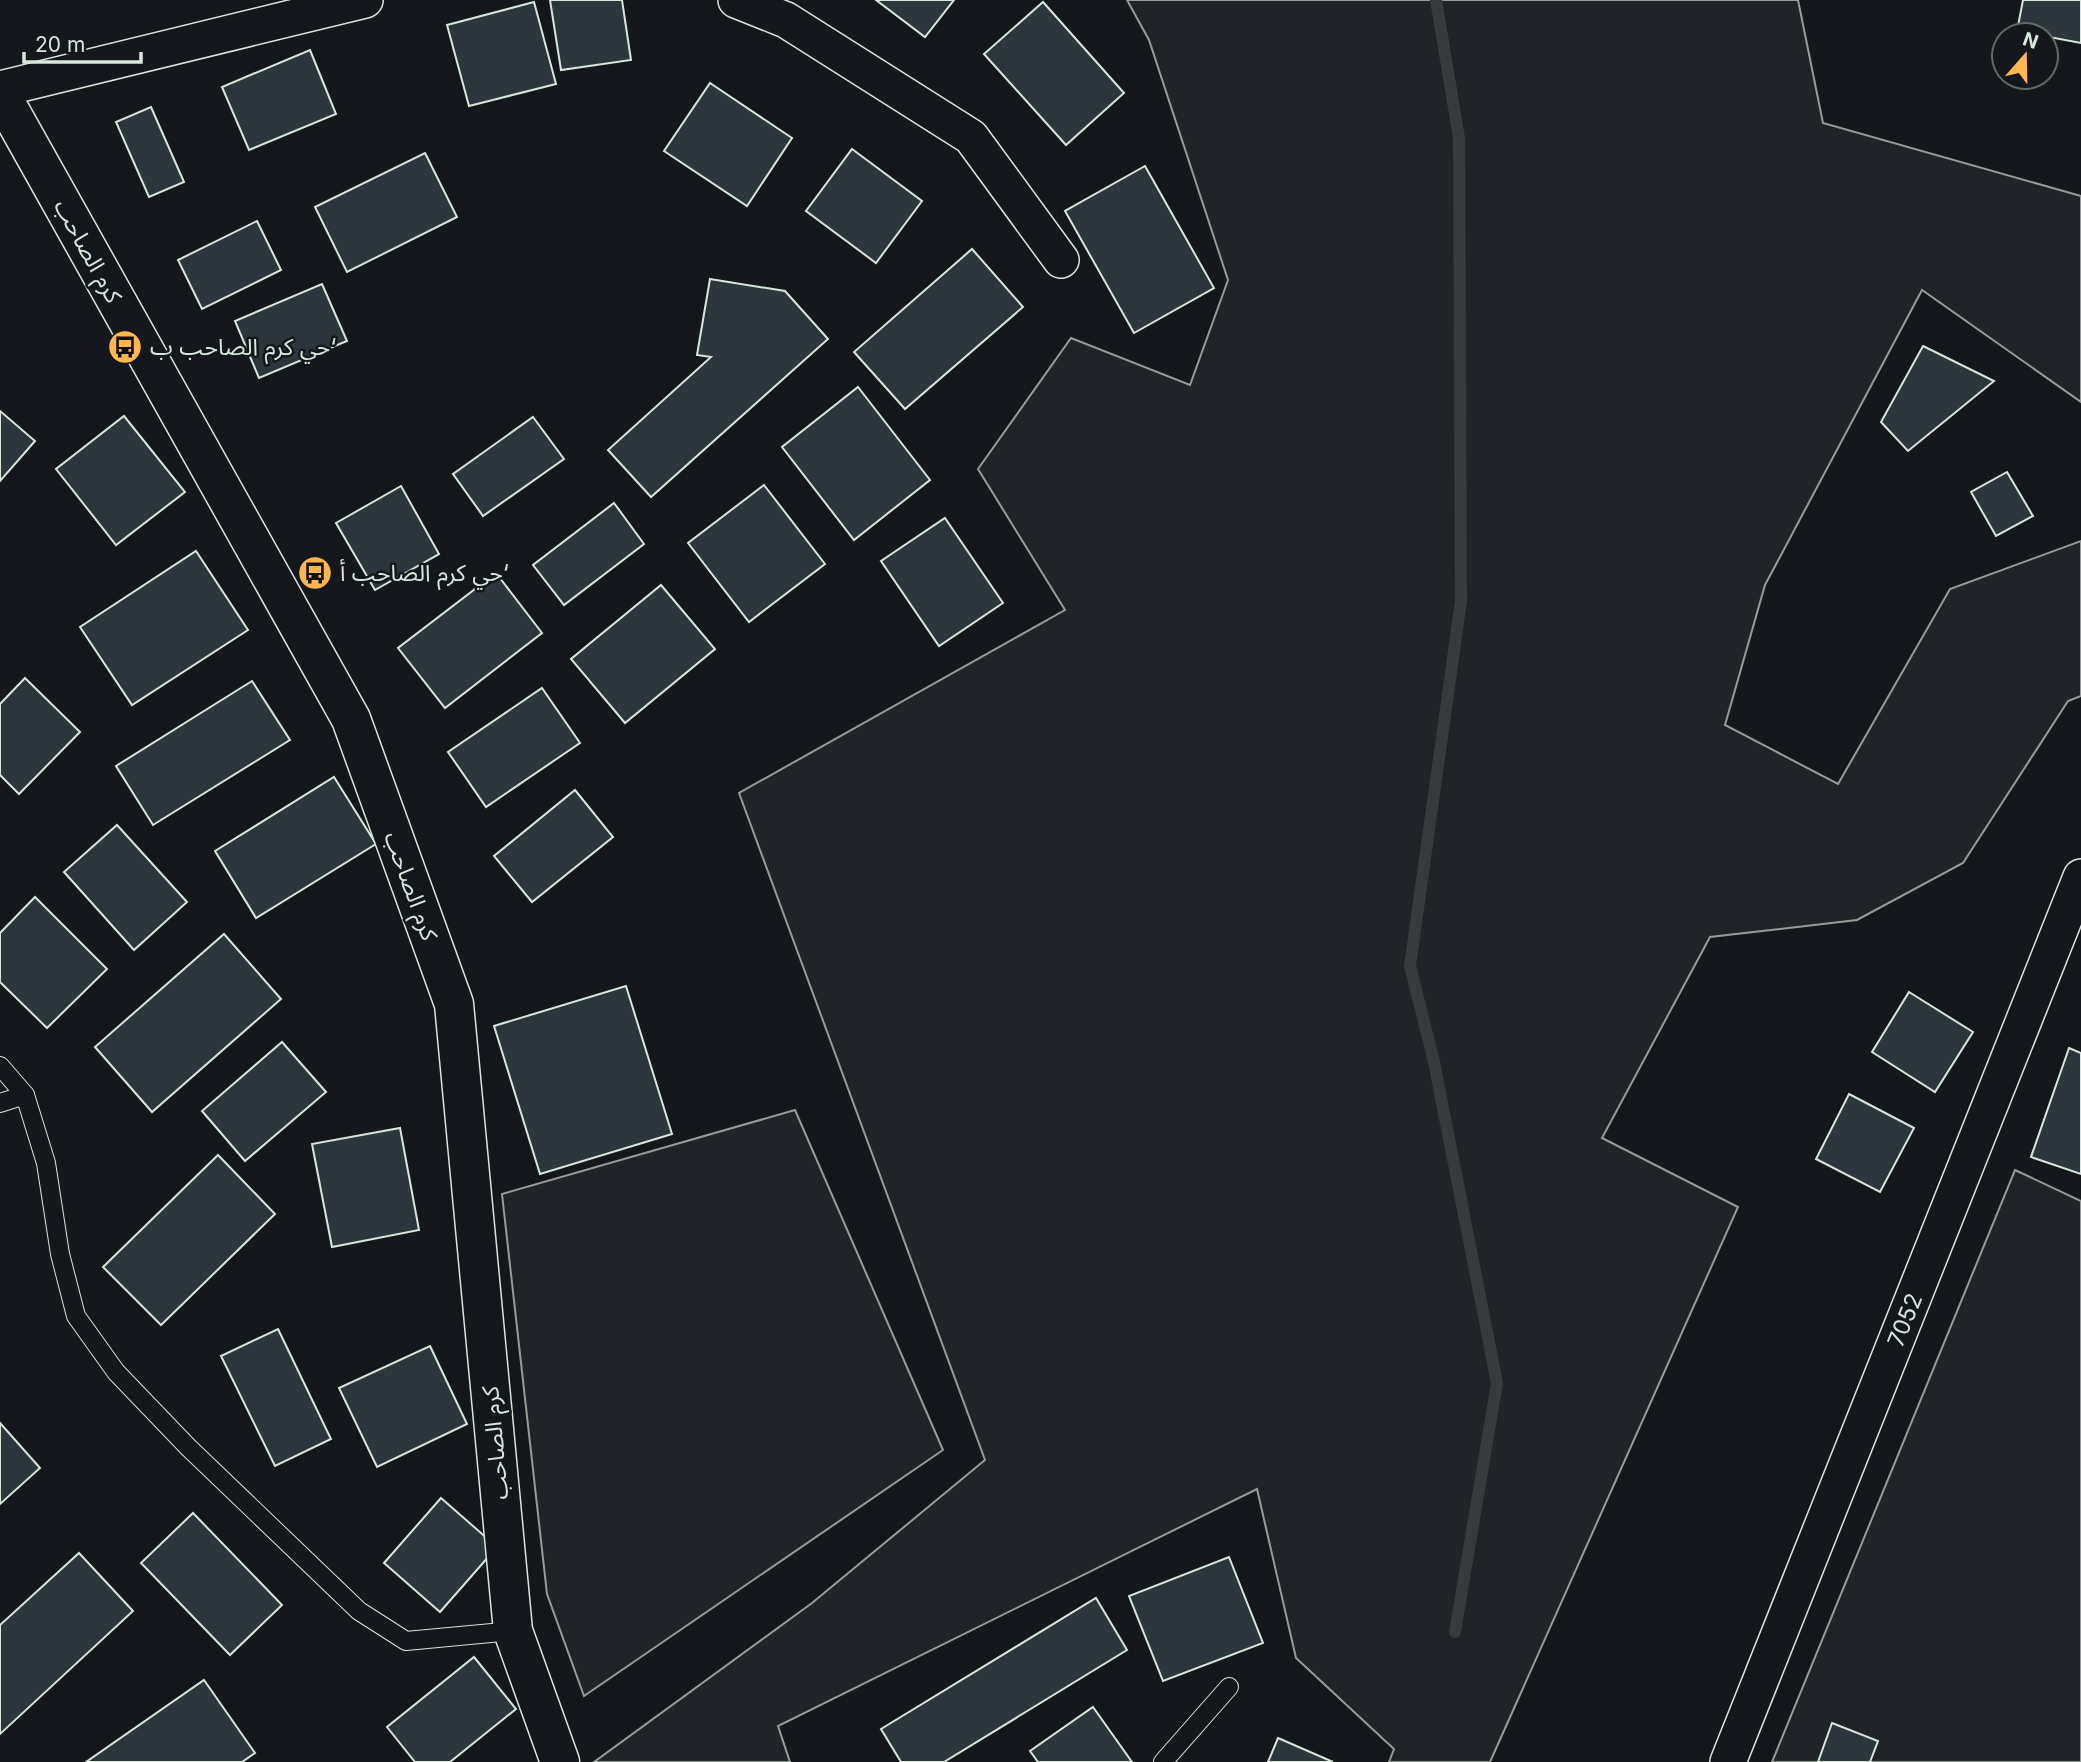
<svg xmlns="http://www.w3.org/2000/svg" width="2081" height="1762" font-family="Inter,'Noto Sans Arabic',sans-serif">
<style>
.green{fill:#202428;stroke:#939e99;stroke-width:2}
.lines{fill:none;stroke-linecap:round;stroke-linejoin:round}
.stream{stroke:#363b3e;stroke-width:12}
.building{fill:#2c363c;stroke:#d8e6dc;stroke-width:2}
.lane-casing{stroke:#d8e6dc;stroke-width:20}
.street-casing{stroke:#d8e6dc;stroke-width:38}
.secondary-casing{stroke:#d8e6dc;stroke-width:41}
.lane{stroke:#14181c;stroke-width:18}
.street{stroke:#14181c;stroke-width:35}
.secondary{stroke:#14181c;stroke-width:38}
.labels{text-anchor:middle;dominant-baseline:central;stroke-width:5;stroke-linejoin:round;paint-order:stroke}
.street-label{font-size:23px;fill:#d8e6dc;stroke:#14181c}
.poi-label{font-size:23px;fill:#d8e6dc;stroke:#14181c;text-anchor:start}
</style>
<rect width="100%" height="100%" fill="#14181c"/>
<g class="green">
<polygon points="1127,0 1798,0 1823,123 2081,196 2081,402 1922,290 1765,585 1725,725 1838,784 1950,589 2081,541 2081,696 2068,701 1963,863 1857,920 1710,937 1602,1138 1738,1207 1490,1762 1389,1762 1394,1749 1296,1658 1257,1489 778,1726 790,1762 594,1762 812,1603 985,1460 739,793 1065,610 978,469 1071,338 1190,385 1228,280 1149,40"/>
<polygon points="795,1110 943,1450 584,1696 547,1594 502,1194"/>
<polygon points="2015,1170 2081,1201 2081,1762 1772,1762"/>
</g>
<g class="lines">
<polyline class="stream" points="1436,0 1459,138 1461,601 1410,966 1434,1062 1497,1383 1455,1632"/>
</g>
<g class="building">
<polygon points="550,0 622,0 631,60 561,70"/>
<polygon points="876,0 954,0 925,37"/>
<polygon points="2023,0 2081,0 2081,43 2017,31"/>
<polygon points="534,2 556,84 469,106 447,25"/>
<polygon points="1043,2 1124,93 1066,145 984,54"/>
<polygon points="310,50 336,114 249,150 222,87"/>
<polygon points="710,83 792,138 747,206 664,151"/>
<polygon points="151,107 184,182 149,197 116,122"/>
<polygon points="852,149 922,201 876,263 806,211"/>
<polygon points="425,153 457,217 347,272 315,207"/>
<polygon points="1145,166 1214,288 1134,333 1065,211"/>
<polygon points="257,221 281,270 202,309 178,260"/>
<polygon points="972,249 1023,307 905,409 854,352"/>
<polygon points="710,279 785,291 828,339 651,497 608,450 711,357 697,355"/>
<polygon points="322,284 347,341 259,378 235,321"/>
<polygon points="1923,346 1994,381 1908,451 1881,422"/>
<polygon points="858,387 930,480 854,540 782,447"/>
<polygon points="0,411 35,441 0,481"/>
<polygon points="124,416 185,492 116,545 56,469"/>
<polygon points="533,417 564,459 483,516 453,474"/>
<polygon points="2007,472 2033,516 1996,536 1971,492"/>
<polygon points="764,485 825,564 749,622 688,543"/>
<polygon points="401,486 439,554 375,590 336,523"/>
<polygon points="614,503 644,544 564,605 533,565"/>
<polygon points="945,518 1003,603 939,646 881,561"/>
<polygon points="196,551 248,630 132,705 80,627"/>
<polygon points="496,573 542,633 445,708 398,648"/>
<polygon points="661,585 715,649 625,723 571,659"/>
<polygon points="25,678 80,732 19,794 0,775 0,704"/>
<polygon points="252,681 290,740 153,825 116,766"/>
<polygon points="542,688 580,743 486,807 448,752"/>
<polygon points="334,777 376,844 256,918 215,851"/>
<polygon points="575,790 613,837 532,902 494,856"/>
<polygon points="117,825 187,902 134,950 64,872"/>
<polygon points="35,897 107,969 47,1028 0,982 0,933"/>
<polygon points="224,934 281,999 152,1112 95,1047"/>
<polygon points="626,986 672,1134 540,1174 494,1026"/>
<polygon points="1909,992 1973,1032 1935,1092 1872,1052"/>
<polygon points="282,1042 326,1092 245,1161 202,1111"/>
<polygon points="2069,1048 2081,1053 2081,1174 2031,1157"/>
<polygon points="1849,1094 1914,1128 1880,1192 1816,1159"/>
<polygon points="400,1128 419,1230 332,1247 312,1144"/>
<polygon points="218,1155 275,1214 161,1325 103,1267"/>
<polygon points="278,1329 331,1439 275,1466 221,1356"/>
<polygon points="430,1346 467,1424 377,1467 339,1388"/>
<polygon points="0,1423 40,1468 0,1504"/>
<polygon points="441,1498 497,1547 440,1612 384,1563"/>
<polygon points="193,1513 282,1605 230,1655 141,1563"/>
<polygon points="79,1553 133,1611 0,1734 0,1625"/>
<polygon points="1229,1557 1263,1643 1163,1681 1129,1596"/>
<polygon points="1096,1598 1127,1650 944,1762 901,1762 881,1729"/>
<polygon points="474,1657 516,1709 450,1762 415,1762 387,1727"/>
<polygon points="204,1680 255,1753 242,1762 86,1762"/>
<polygon points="1093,1707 1132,1762 1038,1762 1030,1751"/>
<polygon points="1832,1723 1878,1741 1870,1762 1818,1762"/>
<polygon points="1278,1738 1333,1762 1268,1762"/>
</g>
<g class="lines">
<g class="lane-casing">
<g id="lane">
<polyline points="0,1066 25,1095 46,1163 60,1254 76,1316 116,1372 188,1447 359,1611 406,1641 513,1631"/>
<polyline points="0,1103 25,1095"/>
<polyline points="1163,1762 1229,1687"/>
</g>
</g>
<g class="street-casing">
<g id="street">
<polyline points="736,0 786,20 971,137 1061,260"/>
<polyline points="0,89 365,0"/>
<polyline points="1728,1762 2081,877"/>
</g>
</g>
<g class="secondary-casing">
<polyline id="secondary" points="0,93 351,719 454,1004 513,1631 560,1762"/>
</g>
<use href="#lane" class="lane"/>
<use href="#street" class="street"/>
<use href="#secondary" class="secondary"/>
</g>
<defs>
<g id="bus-disc" transform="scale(1.75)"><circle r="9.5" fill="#ffb74d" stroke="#14181c"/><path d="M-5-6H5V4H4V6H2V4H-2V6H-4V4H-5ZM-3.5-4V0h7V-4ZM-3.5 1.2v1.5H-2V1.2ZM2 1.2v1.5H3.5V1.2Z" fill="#111"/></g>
</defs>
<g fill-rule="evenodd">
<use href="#bus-disc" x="125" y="347"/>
<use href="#bus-disc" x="315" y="573"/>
</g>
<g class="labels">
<g class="street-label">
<text transform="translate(88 251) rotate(61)">كرم الصاحب</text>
<text transform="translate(411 886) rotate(70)">كرم الصاحب</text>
<text transform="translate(1905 1320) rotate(-68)">7052</text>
<text transform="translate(495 1443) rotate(-95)">كرم الصاحب</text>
</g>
<g class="poi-label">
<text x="150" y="347">حي كرم الصاحب ب‘</text>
<text x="340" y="573">حي كرم الصاحب أ‘</text>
</g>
</g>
<g transform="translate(2025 56) rotate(20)"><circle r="33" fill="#14181c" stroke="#626a69" stroke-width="2"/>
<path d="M0-5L12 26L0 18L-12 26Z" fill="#ffb74d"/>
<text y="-10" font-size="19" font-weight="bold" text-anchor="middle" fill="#d8e6dc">N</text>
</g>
<path d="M24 52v10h117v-10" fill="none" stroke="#d8e6dc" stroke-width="3.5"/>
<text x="35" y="52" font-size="21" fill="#d8e6dc" stroke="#14181c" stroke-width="5" paint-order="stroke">20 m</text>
</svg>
